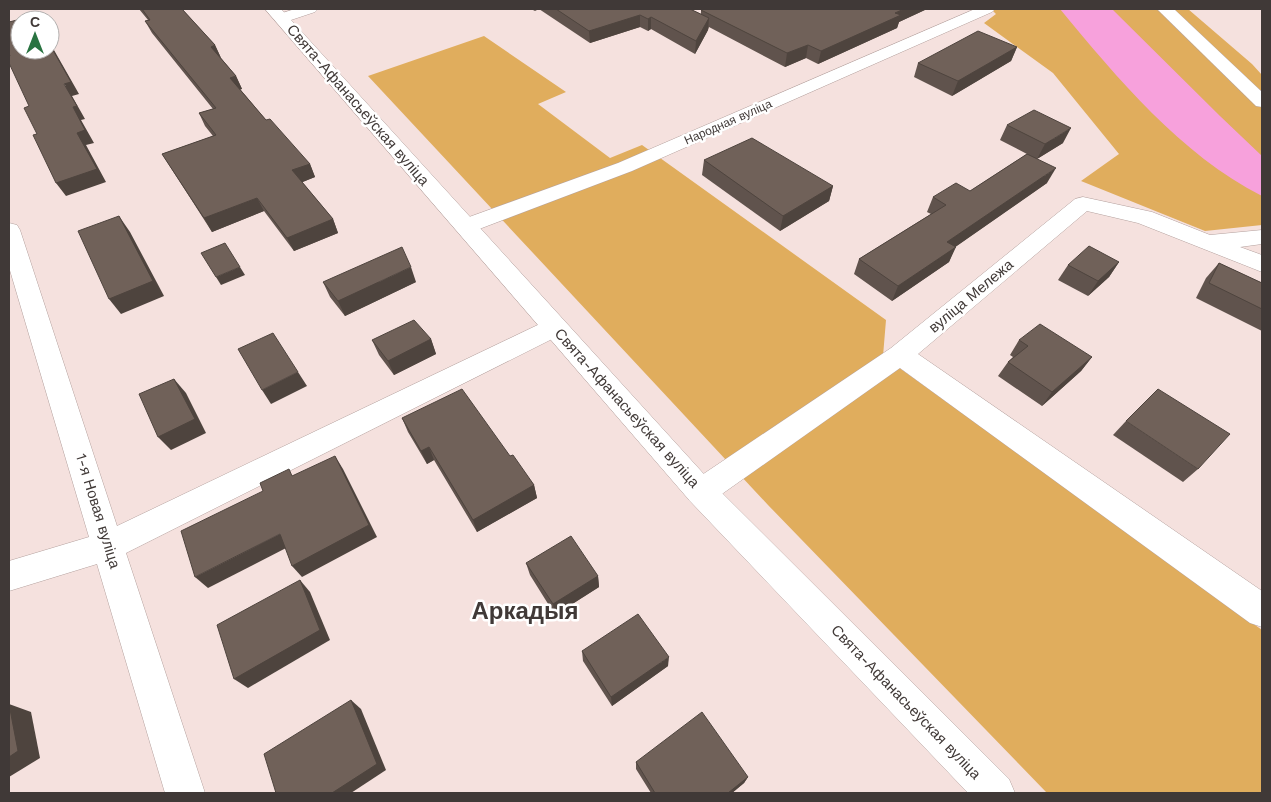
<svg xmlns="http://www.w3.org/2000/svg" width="1271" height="802" font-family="'Work Sans',sans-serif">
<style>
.green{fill:#e0ad5d}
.water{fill:#f7a1dc}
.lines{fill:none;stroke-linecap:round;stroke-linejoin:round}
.street-casing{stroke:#b4a19e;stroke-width:1}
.secondary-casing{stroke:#b4a19e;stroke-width:1}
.street{fill:#fff;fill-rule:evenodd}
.secondary{fill:#fff;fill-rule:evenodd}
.wall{fill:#60534d}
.shaded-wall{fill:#4e443e}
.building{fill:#706159;stroke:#4e443e}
.labels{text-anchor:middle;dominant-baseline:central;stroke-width:5;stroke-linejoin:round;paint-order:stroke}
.far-street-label{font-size:12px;fill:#403937;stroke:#fff}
.street-label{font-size:15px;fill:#403937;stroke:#fff}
.near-district-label{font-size:24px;font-weight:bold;fill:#403937;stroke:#fff}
</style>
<rect width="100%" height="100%" fill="#f5e1de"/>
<g class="green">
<polygon points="991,9 1188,9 1252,64 1262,75 1262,225 1205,231 1081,181 1119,154 1053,73 984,23 996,14"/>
<polygon points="484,36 566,92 538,104 610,158 642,145 886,320 883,356 1262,630 1262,793 1047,793 768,505 368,76"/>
</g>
<path class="water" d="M1060 9H1112L1220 116 1262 156V196C1180 154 1118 79 1060 9Z"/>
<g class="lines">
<g class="street-casing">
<g id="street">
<polygon points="295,9 318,9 315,12 282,23 276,21 274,18 276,15"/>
<polygon points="975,9 995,9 992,12 632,171 474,231 466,233 458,231 455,226 458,221 618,163"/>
<polygon points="1157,9 1174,9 1262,92 1262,107 1256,106"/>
<polygon points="1083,197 1152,212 1210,235 1262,230 1262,244 1240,247 1262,255 1262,272 1138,223 1087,211 918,354 1262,591 1262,627 1250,623 900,368 712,501 701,505 690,501 686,492 690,483 891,348 1075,199"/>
<polygon points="9,223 17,225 20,230 117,526 546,321 555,318 564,321 568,327 564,333 126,553 205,793 165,793 97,564 9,591 9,561 89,537 9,267"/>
</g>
</g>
<g class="secondary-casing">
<polygon id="secondary" points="265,9 281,9 712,483 1009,779 1015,793 968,793 690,501"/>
</g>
<use href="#street" class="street"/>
<use href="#secondary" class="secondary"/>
</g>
<g class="wall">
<polygon points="139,9 182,9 215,45 221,58 236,76 242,89 240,89 266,120 310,164 315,177 302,182 333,219 338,233 294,251 264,211 212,232 162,154 213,136 205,126 199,113 213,109 152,33 145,21 148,20"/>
<polygon points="531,9 690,9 701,14 701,10 704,9 927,9 899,22 897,28 818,64 806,58 785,67 709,27 708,30 695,54 651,29 648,31 640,27 590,43 539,9 535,11"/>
<polygon points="1017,47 1011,61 952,96 914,77 918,63"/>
<polygon points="1007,125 1063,143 1037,159 1047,183 955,247 949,262 892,301 854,274 859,259 931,214 927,212 933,197 970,191 1027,154 1000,140"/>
<polygon points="704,160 833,186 829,201 780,231 702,175"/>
<polygon points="1119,262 1109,277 1088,296 1058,280 1068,265"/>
<polygon points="1219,263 1262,283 1262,331 1196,298 1206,278"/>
<polygon points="323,282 416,282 345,316 330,297"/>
<polygon points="431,339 436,354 394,375 379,355 372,340"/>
<polygon points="1019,340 1092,357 1081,371 1042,406 998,376 1008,362 1013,357 1010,355"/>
<polygon points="402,418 510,456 534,485 537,498 477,532 434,460 427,464 408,432"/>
<polygon points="1126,421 1198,469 1183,482 1113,435"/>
<polygon points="526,563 598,576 599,587 555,615 530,575"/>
<polygon points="582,651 668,666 612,706 583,661"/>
<polygon points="636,762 748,777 744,783 732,793 651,793 636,769"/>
</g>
<g class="shaded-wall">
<polygon points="904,9 927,9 899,22 897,28 818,64 821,51"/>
<polygon points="640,15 640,27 590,43 589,31"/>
<polygon points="651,17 651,29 648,31 648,19"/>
<polygon points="709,18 708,30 695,54 696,41"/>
<polygon points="50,43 79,94 72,96 85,119 81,120 94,143 86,145 106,182 66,196 56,183 77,133 73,107"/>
<polygon points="215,45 221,58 211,47"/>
<polygon points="808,45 806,58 785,67 787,53"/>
<polygon points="1017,47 1011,61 952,96 958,81"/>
<polygon points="236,76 242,89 236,91 230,78"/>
<polygon points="1071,128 1063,143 1037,159 1045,144"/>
<polygon points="310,164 315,177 298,184 292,170"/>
<polygon points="1056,168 1047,183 941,257 947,242"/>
<polygon points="833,186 829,201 780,231 783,216"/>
<polygon points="257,198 264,211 212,232 204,218"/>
<polygon points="119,216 130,232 164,296 121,314 109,299"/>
<polygon points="333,219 338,233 294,251 287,238"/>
<polygon points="956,247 949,262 892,301 898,286"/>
<polygon points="1119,262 1109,277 1088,296 1098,281"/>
<polygon points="240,267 245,275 221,285 216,277"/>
<polygon points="411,267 416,282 345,316 338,301"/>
<polygon points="431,339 436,354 394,375 388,361"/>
<polygon points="1092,357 1081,371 1042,406 1052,392"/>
<polygon points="298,372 307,386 271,404 262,390"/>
<polygon points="174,379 186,393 206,433 171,450 158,437"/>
<polygon points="429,447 434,460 427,464 421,451"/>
<polygon points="335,456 343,469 377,537 302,577 292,566"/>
<polygon points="534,485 537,498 477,532 473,520"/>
<polygon points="280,534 290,546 208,588 195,577"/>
<polygon points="598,576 599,587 555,615 553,604"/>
<polygon points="300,580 310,592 330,640 248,688 234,679"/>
<polygon points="669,657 668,666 612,706 611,697"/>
<polygon points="351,700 361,709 386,770 351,793 332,793"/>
<polygon points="9,704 31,712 40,758 9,777"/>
<polygon points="748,777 744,783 732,793 728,793"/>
</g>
<g class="building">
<polygon points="142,9 182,9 215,45 211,47 236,76 230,78 266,120 270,119 310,164 292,170 333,219 287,238 257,198 204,218 162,154 216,135 199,113 216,108 145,21 150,20"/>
<polygon points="556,9 690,9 709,18 696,41 651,17 648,19 640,15 589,31"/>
<polygon points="704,9 904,9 895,13 901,15 821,51 808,45 787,53 701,10"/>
<polygon points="33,16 36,20 20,20 20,50 50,50 50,45 71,82 64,84 77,106 73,107 85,130 77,133 97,169 56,183 33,135 37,134 24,108 29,106 9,63 9,56 10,56 9,53 9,22"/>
<polygon points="978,31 1017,47 958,81 918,63"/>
<polygon points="1034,110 1071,128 1045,144 1007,125"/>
<polygon points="752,138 833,186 783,216 704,160"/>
<polygon points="1027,154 1056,168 947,242 956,247 898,286 859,259 946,205 933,197 956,183 970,191"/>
<polygon points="119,216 153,281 109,299 78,231"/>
<polygon points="225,243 240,267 216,277 201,253"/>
<polygon points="1089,246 1119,262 1098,281 1068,265"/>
<polygon points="402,247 411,267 338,301 323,282"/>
<polygon points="1219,263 1262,283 1262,309 1209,283"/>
<polygon points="414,320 431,339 388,361 372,340"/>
<polygon points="1040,324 1092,357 1052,392 1008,362 1028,346 1019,340"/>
<polygon points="273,333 298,372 262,390 238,349"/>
<polygon points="174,379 195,419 158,437 139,394"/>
<polygon points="462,389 510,456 513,455 534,485 473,520 429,447 421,451 402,418"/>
<polygon points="1158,389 1230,434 1198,469 1126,421"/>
<polygon points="335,456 369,525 292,566 280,534 195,577 181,531 263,491 260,483 289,469 292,476"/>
<polygon points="571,536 598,576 553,604 526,563"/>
<polygon points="300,580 320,630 234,679 217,625"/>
<polygon points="638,614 669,657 611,697 582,651"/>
<polygon points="351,700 377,764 332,793 276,793 264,754"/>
<polygon points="9,704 18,751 9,757"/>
<polygon points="702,712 748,777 728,793 655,793 636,762"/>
</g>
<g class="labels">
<g class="far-street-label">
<text transform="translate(728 122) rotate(-24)">Народная вуліца</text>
</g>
<g class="street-label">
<text transform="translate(358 105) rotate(49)">Свята-Афанасьеўская вуліца</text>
<text transform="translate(971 296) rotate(-40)">вуліца Мележа</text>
<text transform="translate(627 408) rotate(48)">Свята-Афанасьеўская вуліца</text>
<text transform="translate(98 511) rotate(73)">1-я Новая вуліца</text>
<text transform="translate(906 702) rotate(46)">Свята-Афанасьеўская вуліца</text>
</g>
<g class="near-district-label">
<text x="525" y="611">Аркадыя</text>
</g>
</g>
<rect width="1271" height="802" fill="none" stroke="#403937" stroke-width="20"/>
<g transform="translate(35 35)"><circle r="24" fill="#ffffff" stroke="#b3b0af"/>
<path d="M0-4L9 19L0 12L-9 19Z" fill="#297341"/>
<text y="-8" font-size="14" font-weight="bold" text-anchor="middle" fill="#403937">С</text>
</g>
</svg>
